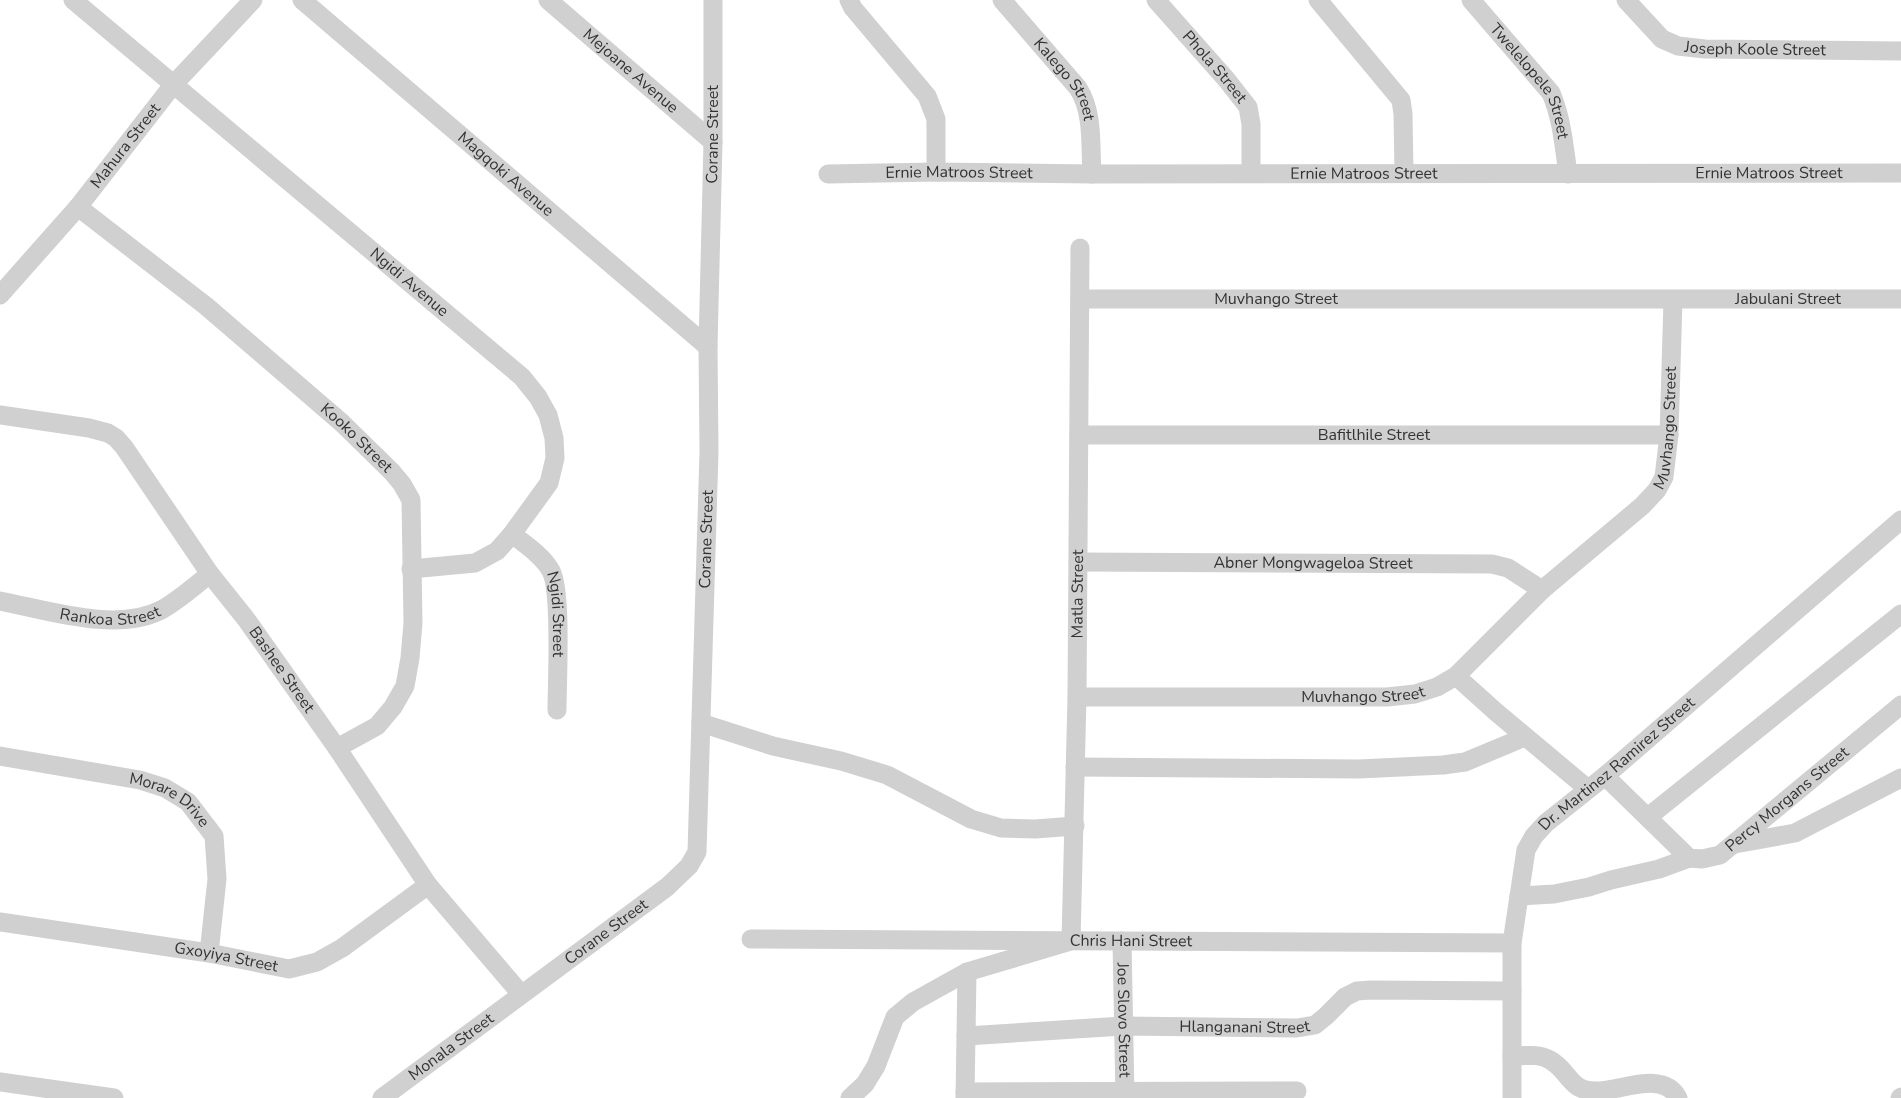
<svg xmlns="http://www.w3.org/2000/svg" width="1901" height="1098" font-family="'Nunito Sans',sans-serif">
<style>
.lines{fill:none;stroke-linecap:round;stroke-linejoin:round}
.minor{stroke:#d0d0d0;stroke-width:19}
.labels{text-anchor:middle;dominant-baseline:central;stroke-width:5;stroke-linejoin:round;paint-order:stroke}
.street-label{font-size:16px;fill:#333;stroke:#fff}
</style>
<rect width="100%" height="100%" fill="#fff"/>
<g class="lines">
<g class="minor">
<path id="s1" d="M73 0 522 377 538 397 548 415 554 438 555 458 549 483 512 534 497 551 475 563 411 569"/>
<path id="s2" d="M302 0 708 347"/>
<path id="s3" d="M548 0 713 142"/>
<polyline points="849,0 853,8 927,96 936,119 936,172"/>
<path id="s4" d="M1002 0 1078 88C1094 113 1090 146 1092 174"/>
<path id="s5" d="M1156 0 1226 79 1248 107 1251 124V173"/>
<polyline points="1318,0 1401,100 1403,114 1404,173"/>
<path id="s6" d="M1471 0 1551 93C1562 119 1564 146 1568 174"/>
<path id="s7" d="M1626 0 1662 39 1678 46 1705 49 1901 51"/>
<path id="s8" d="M828 174 936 172 1092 174 1901 173"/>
<path id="s9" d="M78 207 206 306 342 423 392 472 402 484 411 500 413 623 410 658 405 686 393 707 377 726 337 748"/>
<path id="s10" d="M0 295 78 207 173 85 253 0"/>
<path id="s11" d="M1080 299H1901"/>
<path id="s12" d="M0 415 89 428 108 433 116 438 124 447 210 574 246 619 337 748 428 885 521 994"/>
<path id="s13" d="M1079 435H1669"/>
<path id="s14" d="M512 534C526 545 543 556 551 571 562 591 557 683 557 710"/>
<path id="s15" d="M1078 562 1492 564 1508 568 1542 590"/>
<path id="s16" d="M0 601C47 610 117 633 161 610 178 601 194 586 210 574"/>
<polyline points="1456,676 1496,712 1588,789"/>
<path id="s17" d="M1077 697H1387L1415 694 1437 687 1456 676 1542 590 1642 506 1657 490 1664 477 1669 435 1673 300"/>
<polyline points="701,723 773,746 841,761 887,775 971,819 1001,828 1035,829 1075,826"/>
<path id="s18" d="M0 756 140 780 165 788 188 802 214 836 217 879 209 953"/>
<polyline points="1075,767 1359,769 1443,765 1465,762 1525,737"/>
<path id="s19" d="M1605 776 1689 858 1702 859 1720 855 1901 705"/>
<polyline points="1648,817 1901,614"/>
<polyline points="1735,844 1795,833 1901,778"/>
<polyline points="1519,896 1554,894 1589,887 1611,880 1659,869 1689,858"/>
<path id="s20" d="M0 922 209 953 289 969 317 962 342 948 428 885"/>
<path id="s21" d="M751 939 1512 943"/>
<path id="s22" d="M1122 941 1125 1098"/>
<path id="s23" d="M966 1036 1123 1026 1297 1028 1315 1025 1326 1016 1345 997 1357 991 1371 990 1512 991"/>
<path d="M1512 1056C1524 1056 1539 1053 1550 1060 1569 1070 1569 1091 1595 1091 1619 1092 1663 1069 1678 1098"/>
<polyline points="0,1082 114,1098"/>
<polyline points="965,1092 1297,1091"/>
<path id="s24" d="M382 1098 667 887 689 866 697 852 709 452 708 347 713 142V0"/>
<path id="s25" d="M850 1098 865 1084 876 1066 895 1017 913 1002 967 972 1071 941 1077 697 1080 248"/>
<polyline points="965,1098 967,972"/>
<path id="s26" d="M1512 1098V943L1526 850 1534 836 1546 823 1605 776 1901 520"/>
<polyline points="1900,1098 1901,1097"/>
</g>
</g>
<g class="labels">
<g class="street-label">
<text stroke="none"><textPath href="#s7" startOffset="148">Joseph Koole Street</textPath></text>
<text stroke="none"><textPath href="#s5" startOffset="89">Phola Street</textPath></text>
<text stroke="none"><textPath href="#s3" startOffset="109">Mejoane Avenue</textPath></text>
<text stroke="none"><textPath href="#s4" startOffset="102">Kalego Street</textPath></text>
<text stroke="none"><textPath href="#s6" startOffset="102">Twelelopele Street</textPath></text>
<text stroke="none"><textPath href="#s24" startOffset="1119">Corane Street</textPath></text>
<text stroke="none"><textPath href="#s10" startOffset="195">Mahura Street</textPath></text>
<text stroke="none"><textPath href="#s8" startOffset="131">Ernie Matroos Street</textPath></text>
<text stroke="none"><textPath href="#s8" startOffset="536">Ernie Matroos Street</textPath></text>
<text stroke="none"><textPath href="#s8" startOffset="941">Ernie Matroos Street</textPath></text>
<text stroke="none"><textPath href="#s2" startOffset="268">Magqoki Avenue</textPath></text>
<text stroke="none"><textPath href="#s1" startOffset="439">Ngidi Avenue</textPath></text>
<text stroke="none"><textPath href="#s11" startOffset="196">Muvhango Street</textPath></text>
<text stroke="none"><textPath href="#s11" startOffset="708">Jabulani Street</textPath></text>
<text stroke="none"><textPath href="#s17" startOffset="721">Muvhango Street</textPath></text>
<text stroke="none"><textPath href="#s13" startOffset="295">Bafitlhile Street</textPath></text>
<text stroke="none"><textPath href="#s9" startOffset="362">Kooko Street</textPath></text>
<text stroke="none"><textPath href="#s24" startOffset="714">Corane Street</textPath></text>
<text stroke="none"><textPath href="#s15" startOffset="235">Abner Mongwageloa Street</textPath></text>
<text stroke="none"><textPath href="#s25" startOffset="635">Matla Street</textPath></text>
<text stroke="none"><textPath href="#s16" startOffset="112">Rankoa Street</textPath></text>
<text stroke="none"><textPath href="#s14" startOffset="98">Ngidi Street</textPath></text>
<text stroke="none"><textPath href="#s12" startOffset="404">Bashee Street</textPath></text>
<text stroke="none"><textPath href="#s17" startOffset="286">Muvhango Street</textPath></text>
<text stroke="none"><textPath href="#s26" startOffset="375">Dr. Martinez Ramirez Street</textPath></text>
<text stroke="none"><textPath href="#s19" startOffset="236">Percy Morgans Street</textPath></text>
<text stroke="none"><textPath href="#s18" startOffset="178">Morare Drive</textPath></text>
<text stroke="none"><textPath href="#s24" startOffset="279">Corane Street</textPath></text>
<text stroke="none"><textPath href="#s21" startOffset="380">Chris Hani Street</textPath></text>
<text stroke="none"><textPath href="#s20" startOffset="229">Gxoyiya Street</textPath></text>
<text stroke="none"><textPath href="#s22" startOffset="79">Joe Slovo Street</textPath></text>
<text stroke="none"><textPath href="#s23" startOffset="279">Hlanganani Street</textPath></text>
<text stroke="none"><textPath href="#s24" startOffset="86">Monala Street</textPath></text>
</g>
</g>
</svg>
